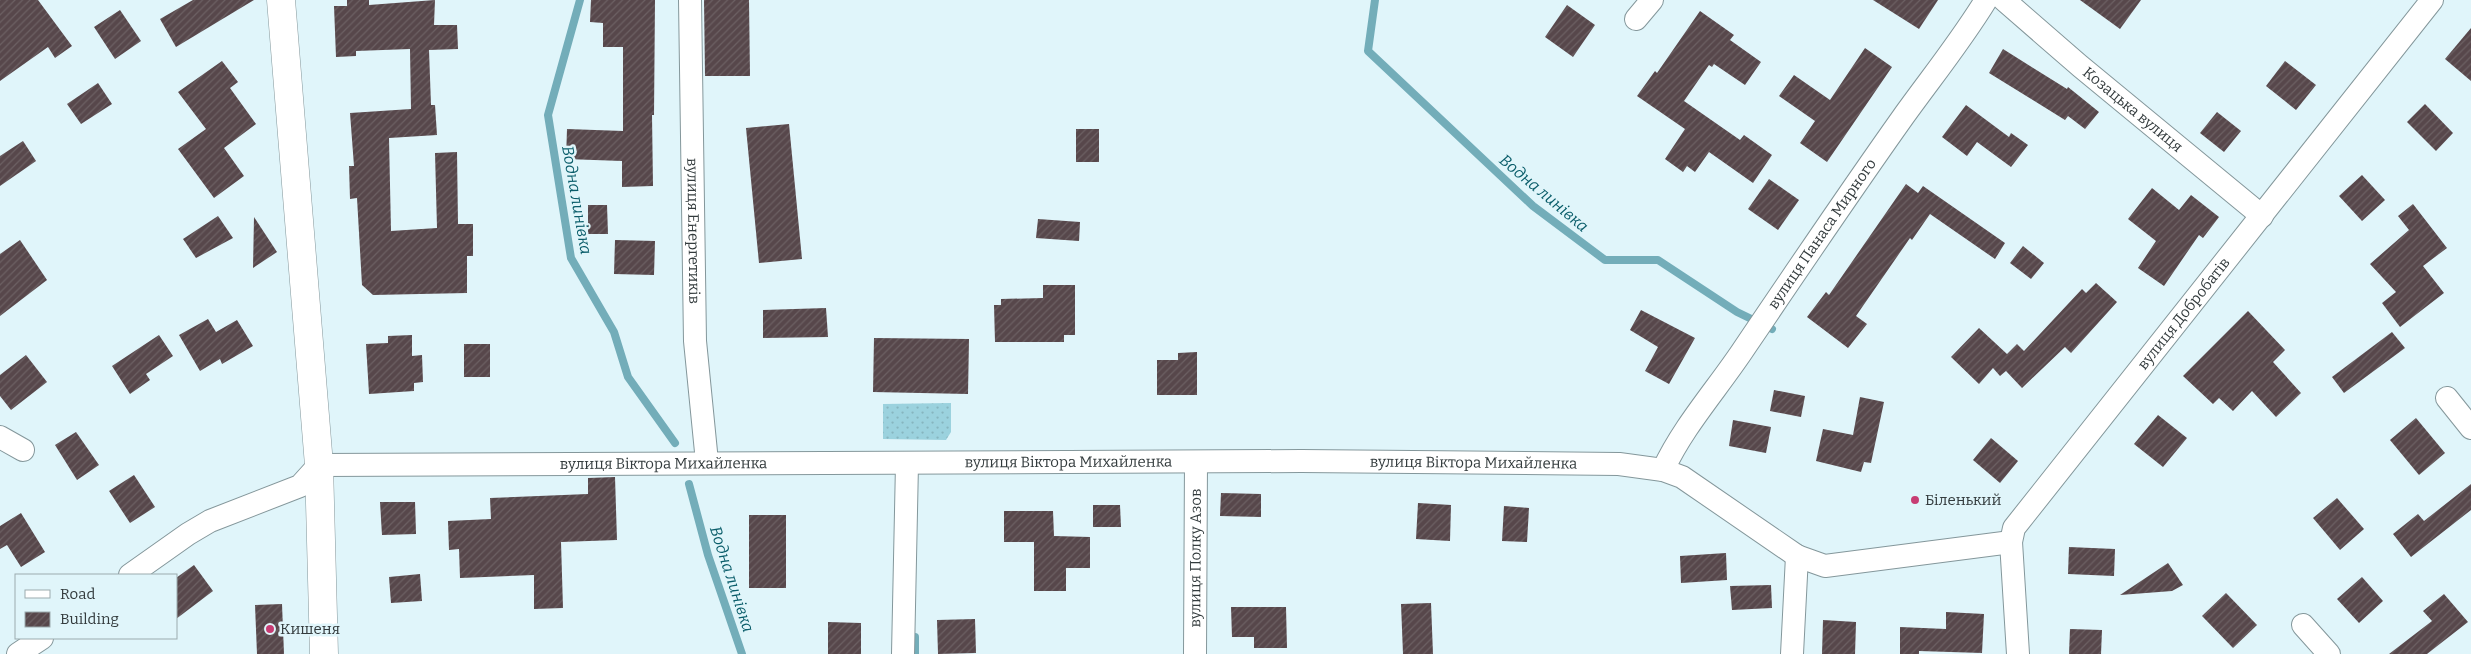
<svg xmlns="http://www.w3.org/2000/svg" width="2471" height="654" font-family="Bitter,serif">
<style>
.grass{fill:url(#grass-dots)}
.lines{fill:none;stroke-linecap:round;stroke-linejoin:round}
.stream{stroke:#73adb9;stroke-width:8}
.building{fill:url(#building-hatch)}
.street-casing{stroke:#84979b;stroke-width:24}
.secondary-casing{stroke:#84979b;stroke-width:29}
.street{stroke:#fff;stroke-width:22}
.secondary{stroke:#fff;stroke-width:28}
.poi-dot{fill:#c73c73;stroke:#e0f5fa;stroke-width:2}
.labels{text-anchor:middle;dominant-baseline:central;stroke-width:5;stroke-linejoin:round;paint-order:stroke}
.street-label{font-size:15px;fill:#333b3d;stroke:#e0f5fa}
.poi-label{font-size:15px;fill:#333b3d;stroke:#e0f5fa;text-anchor:start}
.water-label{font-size:16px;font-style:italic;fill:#0a5d6a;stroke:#e0f5fa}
</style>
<defs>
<pattern id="grass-dots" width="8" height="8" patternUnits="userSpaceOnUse" patternTransform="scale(1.25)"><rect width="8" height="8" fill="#9bd2de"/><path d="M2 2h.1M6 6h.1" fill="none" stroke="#86b5bf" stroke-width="1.8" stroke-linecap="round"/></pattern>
<pattern id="building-hatch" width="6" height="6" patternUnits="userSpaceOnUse" patternTransform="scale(1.25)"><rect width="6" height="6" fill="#57474b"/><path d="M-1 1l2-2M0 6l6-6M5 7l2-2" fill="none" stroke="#6c6063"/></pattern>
</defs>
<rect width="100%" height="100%" fill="#e0f5fa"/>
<polygon class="grass" points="951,403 951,432 946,440 883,439 883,404"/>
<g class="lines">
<g class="stream">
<polyline points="580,0 548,115 571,258 614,332 628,377 675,443"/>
<polyline points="1375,0 1368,51 1533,206 1605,260 1658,260 1737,312 1772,329"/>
<polyline points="689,484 708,555 742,654"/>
<polyline points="915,654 915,637"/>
</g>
</g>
<g class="building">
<polygon points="0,0 38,0 72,46 55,58 48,47 0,81"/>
<polygon points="193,0 254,0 176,47 160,19"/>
<polygon points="347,0 369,0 369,5 435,0 434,25 457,25 458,49 429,50 431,105 435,105 437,135 389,138 391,231 437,228 435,153 457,152 458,224 473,224 473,256 467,256 467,293 373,295 362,285 357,198 350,199 349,166 354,166 350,113 411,109 410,49 356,51 356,56 336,57 334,6 347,6"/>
<polygon points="591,0 655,0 654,115 652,115 653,186 622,187 622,161 566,159 567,129 623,131 623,47 603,47 603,23 590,22"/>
<polygon points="704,0 749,0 750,76 705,76"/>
<polygon points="1873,0 1938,0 1919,29"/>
<polygon points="2080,0 2141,0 2120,29"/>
<polygon points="1567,5 1595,25 1573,57 1545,37"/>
<polygon points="120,10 141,41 115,59 94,27"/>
<polygon points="1700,11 1734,35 1730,40 1761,62 1745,85 1714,64 1712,67 1709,65 1684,101 1740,140 1744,135 1772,155 1753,183 1709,152 1695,172 1687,166 1683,172 1665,159 1685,129 1637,96 1655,71 1657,73"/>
<polygon points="2471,28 2471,81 2445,59"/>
<polygon points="1865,48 1892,67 1827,162 1800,143 1815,121 1779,96 1794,75 1830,100"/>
<polygon points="2003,49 2067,89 2068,87 2099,112 2085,129 2068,116 2065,120 1989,73"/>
<polygon points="222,61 238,82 230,88 256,124 224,148 244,176 214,198 178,149 206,129 178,92"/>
<polygon points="2285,61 2316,85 2296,110 2266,86"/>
<polygon points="98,83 112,104 81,124 67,104"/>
<polygon points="2425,104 2453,133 2436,151 2407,122"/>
<polygon points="1966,105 2009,137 2011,133 2028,145 2011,167 1977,142 1967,156 1942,137"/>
<polygon points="2217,112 2241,131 2224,152 2200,133"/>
<polygon points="789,124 802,259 759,263 746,128"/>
<rect x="1076" y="129" width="23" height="33"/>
<polygon points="23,141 36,161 0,186 0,156"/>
<polygon points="2362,175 2385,200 2362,221 2339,196"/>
<polygon points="1769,179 1799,200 1778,230 1748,209"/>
<polygon points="1906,184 1918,193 1923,186 2005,243 1995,259 1930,214 1912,240 1910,238 1856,316 1867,324 1848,348 1807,317 1826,292 1829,295"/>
<polygon points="2152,188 2179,210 2191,195 2219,217 2203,238 2199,235 2164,286 2138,268 2156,241 2128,219"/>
<polygon points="2413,204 2447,248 2423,266 2444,293 2400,327 2382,303 2396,292 2370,264 2409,230 2398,216"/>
<polygon points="588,205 607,205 608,234 588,234"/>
<polygon points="218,216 233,238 196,258 183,239"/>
<polygon points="254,217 277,252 253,268"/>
<polygon points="1038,219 1080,222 1079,241 1036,238"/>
<polygon points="20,240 47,280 0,316 0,254"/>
<polygon points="615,240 655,241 654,275 614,274"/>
<polygon points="2023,246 2044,263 2031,279 2010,263"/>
<polygon points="2096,283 2117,302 2071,353 2065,347 2022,388 2006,371 2000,376 1993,368 1979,384 1951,357 1979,328 2007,354 2017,344 2024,351 2082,289 2086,293"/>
<polygon points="1043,285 1075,285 1075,335 1064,335 1064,342 995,342 994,305 1001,305 1001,299 1043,298"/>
<polygon points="826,308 828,337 763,338 763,310"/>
<polygon points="1641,310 1695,338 1669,384 1645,371 1658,347 1630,330"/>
<polygon points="2248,311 2285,350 2273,362 2301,393 2276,417 2252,391 2233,411 2219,398 2213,404 2183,376"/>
<polygon points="208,319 216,332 237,320 253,346 222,364 220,359 200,371 179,335"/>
<polygon points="2392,332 2405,348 2344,393 2332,377"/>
<polygon points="159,335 173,356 146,374 150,380 130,394 112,366"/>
<polygon points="412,335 412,356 422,355 423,382 414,383 414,391 369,394 366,344 388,343 388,336"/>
<polygon points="874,338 969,339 968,394 873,392"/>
<rect x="464" y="344" width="26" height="33"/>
<polygon points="1197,352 1197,395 1157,395 1157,360 1178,360 1178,353"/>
<polygon points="26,355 47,382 11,410 0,396 0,375"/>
<polygon points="1774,390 1805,396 1801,417 1770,411"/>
<polygon points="1860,397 1884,402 1871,463 1864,462 1861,472 1816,461 1823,429 1853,435"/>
<polygon points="2158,415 2187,438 2163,467 2134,444"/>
<polygon points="2416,418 2445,453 2419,475 2390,440"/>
<polygon points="1733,420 1771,427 1766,453 1729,446"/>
<polygon points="76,432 99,465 77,480 55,445"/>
<polygon points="1991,438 2018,461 2000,483 1973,460"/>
<polygon points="134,475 155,507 130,523 109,491"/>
<polygon points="615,477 617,540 561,542 563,608 534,609 534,575 460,578 459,549 449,550 448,521 491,519 490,498 588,494 588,478"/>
<polygon points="2471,484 2471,510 2411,557 2393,534 2418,514 2424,521"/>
<polygon points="1221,493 1261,494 1261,517 1220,516"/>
<polygon points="2337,498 2364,529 2340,550 2313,518"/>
<polygon points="380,502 415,502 416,534 382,535"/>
<polygon points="1418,503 1451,505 1450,541 1416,539"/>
<polygon points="1093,505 1120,505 1121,527 1093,527"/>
<polygon points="1504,506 1529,508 1527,542 1502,541"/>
<polygon points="1004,511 1053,511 1054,536 1090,537 1090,568 1066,568 1066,591 1034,591 1034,542 1004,542"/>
<polygon points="21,513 45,552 21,567 7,545 0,549 0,526"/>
<rect x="749" y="515" width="37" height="73"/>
<polygon points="2069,547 2115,549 2114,576 2068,574"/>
<polygon points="1726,553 1727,580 1681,583 1680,556"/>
<polygon points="2168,563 2183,585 2172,591 2120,595"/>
<polygon points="194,565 213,591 176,619 176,578"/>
<polygon points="420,574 422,601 391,603 389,577"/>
<polygon points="2362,577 2383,601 2359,623 2337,599"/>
<polygon points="1771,585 1772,608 1732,610 1730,586"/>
<polygon points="2226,593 2257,625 2233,648 2202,616"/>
<polygon points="2444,594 2468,622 2427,654 2389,654 2432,621 2423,611"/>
<polygon points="1431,603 1433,654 1403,654 1401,604"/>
<polygon points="282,604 284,654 257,654 255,605"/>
<polygon points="1231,607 1286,607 1287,648 1254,648 1254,637 1232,637"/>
<polygon points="1946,612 1984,614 1982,653 1919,651 1919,654 1900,654 1900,627 1946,629"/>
<polygon points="975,619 976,653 938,654 937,620"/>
<polygon points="1823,620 1856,622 1855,654 1822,654"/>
<polygon points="828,622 861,623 861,654 828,654"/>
<polygon points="2070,629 2102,630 2101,654 2069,654"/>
</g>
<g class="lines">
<g class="street-casing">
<g id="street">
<path id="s1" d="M690 0 695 341 707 462"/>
<path id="s2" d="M2004 0 2080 66 2262 216"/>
<polyline points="1636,19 1652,0"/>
<polyline points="2447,398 2471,428"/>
<polyline points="0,437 23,450"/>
<path id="s3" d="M1663 470C1684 425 1718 388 1745 347 1797 270 1849 193 1903 117 1931 78 1961 41 1986 0"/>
<path id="s4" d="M130 575 188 534 210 521 300 486 319 465 1301 461 1619 464 1663 470 1682 477 1797 556 1825 566 2011 542"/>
<polyline points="2303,625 2329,654"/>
<polyline points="18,654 42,638"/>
<polyline points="903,654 907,464"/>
<path id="s5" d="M1195 654 1196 462"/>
<polyline points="1792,654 1797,556"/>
<path id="s6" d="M2018 654 2011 542 2014 528 2432 0"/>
</g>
</g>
<g class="secondary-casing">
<polyline id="secondary" points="281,0 319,465 324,654"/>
</g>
<use href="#street" class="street"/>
<use href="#secondary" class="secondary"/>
</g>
<g class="poi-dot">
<circle cx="1915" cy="500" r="5"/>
<circle cx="270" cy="629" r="5"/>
</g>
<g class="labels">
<g class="street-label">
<text stroke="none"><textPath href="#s2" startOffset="169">Козацька вулиця</textPath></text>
<text stroke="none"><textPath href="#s1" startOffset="231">вулиця Енергетиків</textPath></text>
<text stroke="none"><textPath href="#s3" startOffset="285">вулиця Панаса Мирного</textPath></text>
<text stroke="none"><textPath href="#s6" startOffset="400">вулиця Добробатів</textPath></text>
<text stroke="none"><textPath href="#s4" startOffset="971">вулиця Віктора Михайленка</textPath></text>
<text stroke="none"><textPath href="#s4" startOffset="1376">вулиця Віктора Михайленка</textPath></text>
<text stroke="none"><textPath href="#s4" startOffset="566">вулиця Віктора Михайленка</textPath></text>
<text stroke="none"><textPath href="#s5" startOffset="96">вулиця Полку Азов</textPath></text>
</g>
<g class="poi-label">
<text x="1925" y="500">Біленький</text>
<text x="280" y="629">Кишеня</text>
</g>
<g class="water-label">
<text transform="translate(1544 193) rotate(40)">Водна линівка</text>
<text transform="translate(577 200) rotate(80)">Водна линівка</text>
<text transform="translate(732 579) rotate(72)">Водна линівка</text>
</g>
</g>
<rect x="15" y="574" width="162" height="65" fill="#e0f5fa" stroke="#9babae"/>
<rect x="25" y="590" width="25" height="8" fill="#ffffff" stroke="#9babae"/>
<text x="60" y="599" font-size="15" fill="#333b3d">Road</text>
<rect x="25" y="612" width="25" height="15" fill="url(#building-hatch)" stroke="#9babae"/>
<text x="60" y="624" font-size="15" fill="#333b3d">Building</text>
</svg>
